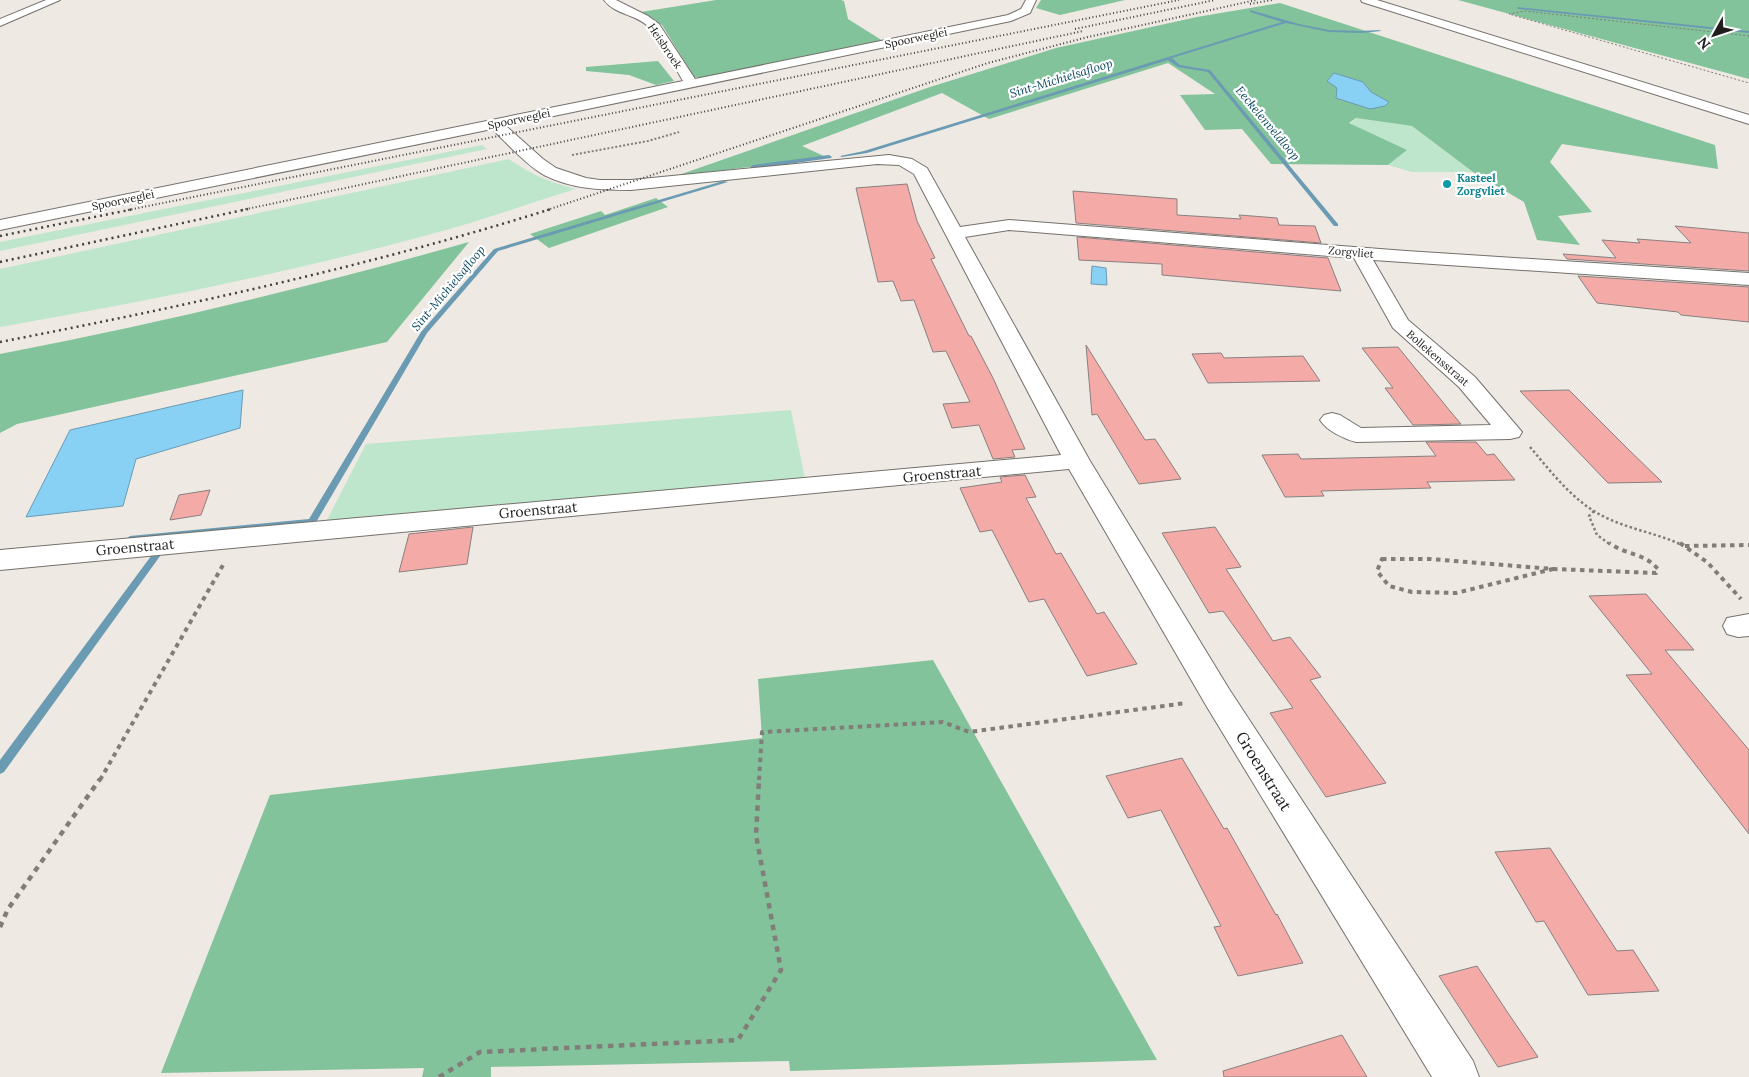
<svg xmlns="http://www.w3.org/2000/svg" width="1749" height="1077" font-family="Lora,serif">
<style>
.green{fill:#bee6cc}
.forest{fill:#83c39b}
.water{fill:#89d1f4;stroke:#6a9bb3}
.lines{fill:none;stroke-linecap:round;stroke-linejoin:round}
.stream{fill:#6a9bb3;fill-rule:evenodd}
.building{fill:#f4aba7;stroke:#888080}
.street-casing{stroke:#75706b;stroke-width:2}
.highway-casing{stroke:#75706b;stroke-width:2}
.path-far4{stroke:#817d79;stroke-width:1;stroke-dasharray:2 2;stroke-linecap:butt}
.path-far3{stroke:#817d79;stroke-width:2;stroke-dasharray:2 2;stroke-linecap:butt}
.path-far2{stroke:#817d79;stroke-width:2.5;stroke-dasharray:2.5 2.5;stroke-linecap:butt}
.path-far1{stroke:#817d79;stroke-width:4;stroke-dasharray:4.5 4.5;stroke-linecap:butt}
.path{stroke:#817d79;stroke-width:4.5;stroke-dasharray:5.5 5.5;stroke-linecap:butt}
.street{fill:#fff;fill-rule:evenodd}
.highway{fill:#fff;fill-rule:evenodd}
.rail-far1{stroke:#43413e;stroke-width:2;stroke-dasharray:1 2.5;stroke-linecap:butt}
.rail{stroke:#43413e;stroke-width:2.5;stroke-dasharray:2 4;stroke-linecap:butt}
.culture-dot{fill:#0f9aa8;stroke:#fff;stroke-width:2}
.labels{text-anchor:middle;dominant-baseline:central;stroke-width:4.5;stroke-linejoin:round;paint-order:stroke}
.far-street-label{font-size:11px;fill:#201e1c;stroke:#fff}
.far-culture-label{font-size:11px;font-weight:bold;fill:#0d838f;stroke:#fff;text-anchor:start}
.far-water-label{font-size:12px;font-style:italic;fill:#07465d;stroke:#fff}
.street-label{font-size:14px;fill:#201e1c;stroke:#fff}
.near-street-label{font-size:16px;fill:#201e1c;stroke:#fff}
</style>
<rect width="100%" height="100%" fill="#eee9e3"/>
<g class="green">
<polygon points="1357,118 1412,126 1473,172 1412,172 1388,165 1406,151 1349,124"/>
<polygon points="482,145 487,149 0,251 0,242"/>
<path d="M509 159C532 175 549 182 576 189 527 204 478 222 428 235 287 273 144 302 0 327V269Z"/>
<polygon points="791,410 805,479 326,522 366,444"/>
</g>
<g class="forest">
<polygon points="716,0 841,0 844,1 848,19 883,41 706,79 694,77 662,25 641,12"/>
<polygon points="1041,0 1125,0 1060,15 1036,8"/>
<polygon points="1458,0 1749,0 1749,79"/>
<polygon points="1280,3 1715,145 1718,169 1562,144 1550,162 1592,212 1558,216 1580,245 1537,240 1524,202 1473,172 1412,126 1356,118 1349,123 1407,150 1388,165 1271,164 1242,129 1205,130 1180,95 1215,94 1168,63 989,119 942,93 802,146 826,157 673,177 930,87 1056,48 1197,17"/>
<polygon points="658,61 674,81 656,85 629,75 586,71 586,67"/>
<polygon points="656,198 668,207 549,248 530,234 601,211 605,215"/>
<path d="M469 242 387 342 17 424 0 433V354C158 324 314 286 469 242Z"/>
<polygon points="933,660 1157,1060 790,1071 789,1061 491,1067 491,1077 422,1077 424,1068 161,1073 270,795 762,738 758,679"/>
</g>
<g class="water">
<polygon points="1334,73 1363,82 1371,92 1389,102 1385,106 1370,109 1336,98 1337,88 1327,81"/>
<polygon points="1092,266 1106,268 1107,285 1091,284"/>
<polygon points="243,390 240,428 136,459 123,506 26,517 70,430"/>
</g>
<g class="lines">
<g class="stream">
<polygon points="1517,7 1749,31 1749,33 1518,9"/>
<polygon points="1250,10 1299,24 1329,30 1361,31 1379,30 1381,31 1361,33 1329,32 1286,23 1172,58 1180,65 1210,70 1338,224 1338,226 1334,226 1208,72 1178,67 1168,60 867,153 842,157 840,156 864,151 1282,22 1250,12"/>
<polygon points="829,155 832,157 831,158 753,169 750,167 753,165"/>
<polygon points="723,181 728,182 498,251 427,333 315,524 130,542 126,539 130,536 309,519 421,332 494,249"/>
<polygon points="160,547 164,550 163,552 4,772 0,774 0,760 157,548"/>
</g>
</g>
<g class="building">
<polygon points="907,184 917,221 935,258 931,259 969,336 971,336 993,378 1025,449 1012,450 1015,457 993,459 979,425 952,428 943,404 970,402 946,351 933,352 914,300 901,301 893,281 878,282 856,188"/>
<polygon points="1073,191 1177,199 1177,215 1241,219 1239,215 1277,218 1279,225 1315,226 1321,243 1076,223"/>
<polygon points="1675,226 1749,233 1749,271 1567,259 1563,254 1616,258 1602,240 1640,243 1637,239 1691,243"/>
<polygon points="1077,237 1328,258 1341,291 1162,275 1162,264 1079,260"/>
<polygon points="1578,276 1749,287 1749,322 1681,315 1678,312 1597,303"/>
<polygon points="1086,345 1145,440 1155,439 1181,479 1139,484 1097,414 1092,415"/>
<polygon points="1398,347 1450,411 1461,424 1413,425 1385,388 1393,388 1362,348"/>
<polygon points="1221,353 1224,358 1303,356 1320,381 1208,383 1192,354"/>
<polygon points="1569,390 1628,449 1662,482 1608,483 1520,391"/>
<polygon points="1426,442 1476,442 1487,455 1494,454 1515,480 1427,482 1431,488 1321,491 1324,496 1285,497 1262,455 1298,454 1301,459 1436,456"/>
<polygon points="1025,475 1036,497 1026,498 1056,554 1061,553 1097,614 1104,612 1137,664 1087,676 1044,599 1029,602 992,530 980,532 960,488 1002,482 1000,477"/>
<polygon points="210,490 201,515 170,520 179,495"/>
<polygon points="473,527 467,564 399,572 409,534"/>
<polygon points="1215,527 1241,567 1226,569 1273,641 1290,637 1321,677 1310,680 1386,783 1326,797 1270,713 1293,708 1223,611 1209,613 1162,533"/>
<polygon points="1646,594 1694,650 1665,650 1749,750 1749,834 1626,675 1652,674 1589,596"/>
<polygon points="1182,758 1224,829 1227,828 1276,915 1277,914 1303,963 1238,976 1214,927 1221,926 1161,810 1128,818 1106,776"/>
<polygon points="1550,848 1617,951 1633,950 1659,991 1588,995 1544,921 1536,922 1495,852"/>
<polygon points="1477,966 1508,1013 1538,1057 1498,1067 1439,976"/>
<polygon points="1342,1035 1367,1077 1224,1077 1223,1071"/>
</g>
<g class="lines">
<g class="street-casing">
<g id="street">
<polygon points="46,0 60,0 0,26 0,19"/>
<path d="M604 0H616L648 16 659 24 695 79 1008 15 1021 9 1026 0H1036L1030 13 1011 21 506 126 543 159 556 168 586 178 600 180H631L889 155 912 159 927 168 960 227 1009 220 1406 251 1749 273V285L1373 260 1408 320 1475 377 1522 432 1519 437 1510 439 1356 442C1344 439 1327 431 1320 420L1324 415 1332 413 1340 415 1361 428 1491 425 1459 387 1393 328 1354 258 1009 230 965 237 1090 461 1229 689 1473 1061 1479 1077H1432L1207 707 1069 469 0 570V550L1061 455 914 174 899 165 877 164 631 190C601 190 572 189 544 175 525 164 508 144 492 129L0 230V220L683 81C674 66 661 39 650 28 637 14 615 15 604 0Z"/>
<polygon points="1749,614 1749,636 1738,637 1727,634 1723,626 1727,618"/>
</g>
</g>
<g class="highway-casing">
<polygon id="highway" points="1361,0 1377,0 1749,115 1749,124 1362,2"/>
</g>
<polyline class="path-far4" points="1749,36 1525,11 1509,14 1749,83"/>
<polyline class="path-far3" points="572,155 648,141 679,132"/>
<g class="path-far2">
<path d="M1530 447C1553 474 1576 505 1609 519 1633 530 1659 534 1682 545"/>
<polyline points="1594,511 1589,516 1597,535 1611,545"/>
</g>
<g class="path-far1">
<polyline points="1680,543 1707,562 1741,599"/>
<polyline points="1685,546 1749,545"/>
<polygon points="1382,559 1430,559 1553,569 1456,593 1412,592 1389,586 1377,571"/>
<path d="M1553 569 1656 573 1658 569C1643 552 1628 556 1609 543"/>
<polyline points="100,780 223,565"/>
<polyline points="759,780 762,732 943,722 969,732 1186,703"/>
</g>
<g class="path">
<polyline points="0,927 8,909 100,779"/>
<polyline points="439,1077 480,1052 738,1040 781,970 756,835 759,779"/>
</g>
<use href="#street" class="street"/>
<use href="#highway" class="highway"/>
<g class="rail-far1">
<polyline points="1250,4 1272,0"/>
<polyline points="1075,29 1215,0"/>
<polyline points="128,210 1179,0"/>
<polyline points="242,210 1083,31"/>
<polyline points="547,210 988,63 1088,37 1256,0"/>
</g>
<g class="rail">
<polyline points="0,236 134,209"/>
<polyline points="0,262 248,209"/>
<path d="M0 342C186 306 370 266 551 209"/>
</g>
</g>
<circle class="culture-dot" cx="1447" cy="184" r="5"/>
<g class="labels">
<g class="far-street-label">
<text transform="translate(916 38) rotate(-12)">Spoorweglei</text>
<text transform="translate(665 46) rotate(56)">Heisbroek</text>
<text transform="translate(519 119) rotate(-12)">Spoorweglei</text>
<text transform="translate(123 200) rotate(-12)">Spoorweglei</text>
<text transform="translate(1351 252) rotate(5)">Zorgvliet</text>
<text transform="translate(1438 358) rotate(41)">Bollekensstraat</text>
</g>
<g class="far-culture-label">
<text x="1457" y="178">Kasteel<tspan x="1457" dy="13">Zorgvliet</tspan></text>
</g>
<g class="far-water-label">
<text transform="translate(1061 78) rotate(-17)">Sint-Michielsafloop</text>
<text transform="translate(1268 123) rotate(50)">Eeckelenveldloop</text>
<text transform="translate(448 288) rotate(-50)">Sint-Michielsafloop</text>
</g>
<g class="street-label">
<text transform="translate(942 474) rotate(-5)">Groenstraat</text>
<text transform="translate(538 510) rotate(-5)">Groenstraat</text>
<text transform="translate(135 547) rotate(-5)">Groenstraat</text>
</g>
<g class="near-street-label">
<text transform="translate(1264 771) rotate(58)">Groenstraat</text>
</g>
</g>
<g transform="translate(1714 35) rotate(230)" stroke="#ffffff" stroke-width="4" paint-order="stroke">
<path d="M0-4L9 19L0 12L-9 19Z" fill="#201e1c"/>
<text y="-8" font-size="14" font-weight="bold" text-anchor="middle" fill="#201e1c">N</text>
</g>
</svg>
